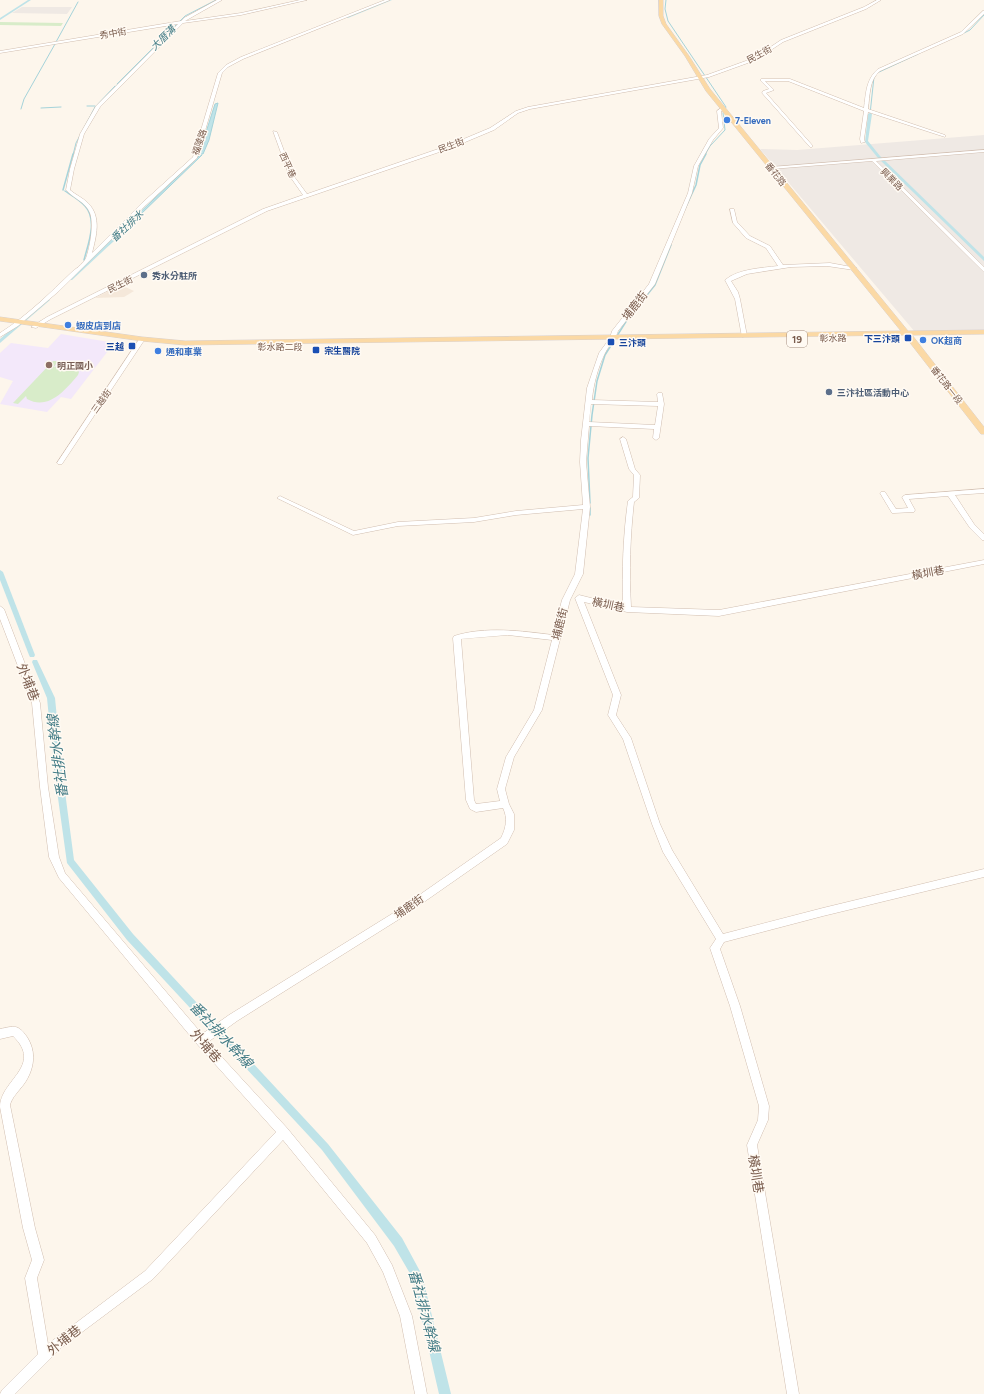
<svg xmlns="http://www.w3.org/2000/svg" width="984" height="1394" font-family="Figtree,'Noto Sans TC',sans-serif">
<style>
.residential{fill:#f5e8da}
.industrial{fill:#efe9e4}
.education{fill:#f3e8fa}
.green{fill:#d8ecc9}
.water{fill:#bfe3e8;stroke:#a5d3da}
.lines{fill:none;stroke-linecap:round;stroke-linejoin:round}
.stream-far1{stroke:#a5d3da;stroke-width:1}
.stream{stroke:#a5d3da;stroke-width:1.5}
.canal{fill:#bfe3e8;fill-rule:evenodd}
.minor-casing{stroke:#d1beb0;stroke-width:1}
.major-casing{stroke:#dad1cd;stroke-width:1}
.minor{fill:#fff;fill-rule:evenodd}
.major{fill:#fbd9a5;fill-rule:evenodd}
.shop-dot{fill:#3f7fe0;stroke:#fffaf3;stroke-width:1.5}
.service-dot{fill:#5c6f8a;stroke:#fffaf3;stroke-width:1.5}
.transit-dot{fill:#1a4fb4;stroke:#fffaf3;stroke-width:1.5}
.education-dot{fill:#8d6e63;stroke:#fffaf3;stroke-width:1.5}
.labels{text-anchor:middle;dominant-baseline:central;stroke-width:3;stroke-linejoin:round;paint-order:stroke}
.far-street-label{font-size:9px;fill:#7a5c4d;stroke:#fffaf3}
.far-shop-label{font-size:9px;font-weight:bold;fill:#366cbe;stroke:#fffaf3;text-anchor:start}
.far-service-label{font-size:9px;font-weight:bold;fill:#4e5e75;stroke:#fffaf3;text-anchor:start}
.far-transit-label{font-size:9px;font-weight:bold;fill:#164399;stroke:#fffaf3;text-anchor:end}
.far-education-label{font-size:9px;font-weight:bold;fill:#785e54;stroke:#fffaf3;text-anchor:start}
.far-water-label{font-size:10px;font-style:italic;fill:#437c86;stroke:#fffaf3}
.shield{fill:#fffaf3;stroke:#a28b7f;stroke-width:1}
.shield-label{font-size:10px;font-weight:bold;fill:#7a5c4d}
.street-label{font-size:11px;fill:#7a5c4d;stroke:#fffaf3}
.near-street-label{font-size:13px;fill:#7a5c4d;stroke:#fffaf3}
.near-water-label{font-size:14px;font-style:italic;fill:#437c86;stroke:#fffaf3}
</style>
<rect width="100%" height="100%" fill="#fdf6ec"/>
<polygon class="residential" points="121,285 134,291 124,297 95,298"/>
<g class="industrial">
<polygon points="22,7 72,7 67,14 12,13"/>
<polygon points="984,135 984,331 915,332 760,149 797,150"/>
</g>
<polygon class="education" points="61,334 109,342 111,347 71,399 61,397 47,412 0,404 13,381 0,377 0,353 11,343 48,348"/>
<g class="green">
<polygon points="0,22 63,23 61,26 0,25"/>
<path d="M53 361H58L54 367 63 365 74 366 79 372 78 375C66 389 49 411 27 399L26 396 18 404 13 403Z"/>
</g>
<g class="water">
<polygon points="218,103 209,140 203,154 199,154 215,104"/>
<polygon points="202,155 109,245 107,244 199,156"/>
</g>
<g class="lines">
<g class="stream-far1">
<polyline points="666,0 665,9 668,21 726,107 723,113 725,130 710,146 705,155"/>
<polyline points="964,33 970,30 984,15"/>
<polyline points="56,42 78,2"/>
<polyline points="877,73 918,54"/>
<polyline points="117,84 185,16 216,0"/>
<polyline points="87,106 95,106"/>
<polyline points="96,106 115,86"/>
<polyline points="41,108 61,107"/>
<polyline points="21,109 24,99 55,44"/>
<polyline points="870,114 874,77"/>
<polyline points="73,155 76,143 95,107"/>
</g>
<g class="stream">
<polyline points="63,190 73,154"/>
<path d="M65 191C71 195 80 200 85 206 98 220 88 244 84 260"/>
<polyline points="684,211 696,185 700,165 706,154"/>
<polyline points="590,503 588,458 592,415 597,381 605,355 627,320 655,285 671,245"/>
<polyline points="590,508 590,515"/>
</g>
<g class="canal">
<polygon points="28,0 31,0 0,20 0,18"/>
<polygon points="388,0 392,0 348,18 345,17"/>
<polygon points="870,113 872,114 868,141 880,156 984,257 984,261 878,158 865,142 868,114"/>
<polygon points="112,238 116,239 72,280 68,280 68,278"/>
<polygon points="46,299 50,300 0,343 0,339"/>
<polygon points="0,570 3,572 35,655 34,657 30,657 29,655 0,580"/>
<polygon points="33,660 37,660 55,698 62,769 74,860 133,934 328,1144 402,1238 422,1275 451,1394 439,1394 412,1277 394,1246 322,1150 127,940 67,863 54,769 47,698 32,662"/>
</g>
<g class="minor-casing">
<g id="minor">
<path d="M217 0H222L185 21 241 13 300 0H307L241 15 183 23 100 107 84 134 74 169 70 190C76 195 83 198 88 203 102 217 96 237 92 253L142 203 193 157 218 73 226 65 241 57 385 0H390L243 59 228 67 222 73 197 158 146 205 59 291 18 326 0 337V333C27 316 50 293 73 271 77 268 84 263 86 258 90 247 94 224 90 213 86 202 73 198 66 190L70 169 80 134 96 106 178 24 0 53V51L181 21 184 18Z"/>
<polygon points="877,0 881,0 866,9 783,42 756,60 709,77 530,109 518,113 494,130 451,148 267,211 51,319 36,328 31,327 47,317 263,209 303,195 289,175 273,131 277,132 293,175 307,194 447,146 490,128 516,111 528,107 707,75 754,58 781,40 864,7"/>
<path d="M983 11H984V14L963 34 880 71C869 80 870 95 868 109L945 135V137L868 112 864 139 865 142 861 143 860 139 864 111 788 81H765L774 90 766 93 812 145V147H810L762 93 763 91 769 89 761 81V79H790L864 108C866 93 866 79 878 69L961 32Z"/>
<path d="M721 108 724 109 721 111 723 128 713 140 698 166 692 193 655 284 618 331C615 340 609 345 605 353 598 367 593 386 592 400L658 402 657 394 658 393H662L664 404 659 438 656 440 653 438 654 429 589 426 586 462 590 507 583 574 570 600 542 710 514 757 505 789 509 804 514 814V830L507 844 401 918 237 1021 208 1042 287 1128 375 1235 392 1265 412 1316 427 1394H415L400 1316 383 1272 367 1243 283 1140 153 1279 62 1347 15 1394H0L2 1390 38 1354 25 1278 32 1260 23 1228 0 1107C0 1080 44 1066 13 1036L0 1039V1029C14 1026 18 1024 27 1037 37 1052 34 1070 24 1084 19 1091 12 1097 10 1105L35 1228 44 1260 37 1278 48 1344 145 1271 276 1132 197 1044 59 878 49 857 40 787 32 703 0 619V606L4 609 40 703 48 787 59 857 65 873 202 1034 229 1015 395 912 501 838C506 828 508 818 503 808L476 812 470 809 466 800 453 638 454 636C485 626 522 631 553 635L562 600 575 574 583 509 516 515 474 522 398 526 353 535 277 498 280 496 282 497 354 531 398 522 474 518 516 511 583 505 580 462 581 440 587 388 599 353 610 338 612 331 649 284 688 193 694 166 709 139 719 128 717 111ZM591 404 658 406 655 425 589 422ZM508 635 552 640 534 710 506 757 497 789 500 801 476 804 474 800 461 639Z"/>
<polygon points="984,150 984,152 876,161 984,267 984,272 872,161 771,169 769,168 771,167"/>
<path d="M730 209H734L737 222 750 236 770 246 783 265 830 263 857 268 854 270 827 266 791 267 747 274 731 281 738 292 740 299 747 336 742 337 735 299 725 280C738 269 761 268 778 266L766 248 746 238 733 223Z"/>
<polygon points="140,338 145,339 62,464 58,464 57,463"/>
<path d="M623 437 626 439 635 469 640 475 639 498 634 502C630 537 629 572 631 607L719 610 984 560V564L719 616 627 612 584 602 621 695 616 715 631 738 660 824 672 850 723 934 823 908 984 869V877L823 916 724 942 720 949 740 1006 769 1106 768 1120 757 1145 799 1394H787L747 1145 758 1120 759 1106 730 1006 710 948 716 939 663 852 652 824 623 739 608 715 613 695 575 598 579 595 623 606C622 571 623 536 628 501L633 497 634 475 629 469 620 439Z"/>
<polygon points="984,489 984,493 955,495 974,524 984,534 984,540 982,540 970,528 948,496 909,499 915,510 914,512 894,513 892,513 880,493 881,492 885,492 896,509 908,508 902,497 905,495"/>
</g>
</g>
<g class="major-casing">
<polygon id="major" points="659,0 663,0 663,16 666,24 689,56 710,89 908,331 984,330 984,334 912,335 984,427 984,434 981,434 904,335 185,345 142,341 0,321 0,317 142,337 185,341 901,331 706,91 685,56 662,24 659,16"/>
</g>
<use href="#minor" class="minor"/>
<use href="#major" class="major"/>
</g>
<g class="shop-dot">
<circle cx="727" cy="120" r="4"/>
<circle cx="68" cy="325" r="4"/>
<circle cx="923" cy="340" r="4"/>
<circle cx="158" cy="351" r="4"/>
</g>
<g class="service-dot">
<circle cx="144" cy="275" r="4"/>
<circle cx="829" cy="392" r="4"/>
</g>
<g class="transit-dot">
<rect x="904" y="334" width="8" height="8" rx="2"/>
<rect x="607" y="338" width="8" height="8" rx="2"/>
<rect x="128" y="342" width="8" height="8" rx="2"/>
<rect x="312" y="346" width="8" height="8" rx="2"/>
</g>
<circle class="education-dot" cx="49" cy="365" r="4"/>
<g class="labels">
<g class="far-street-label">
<text transform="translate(113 33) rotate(-10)">秀中街</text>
<text transform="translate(759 54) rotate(-29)">民生街</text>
<text transform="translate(199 142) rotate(-71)">福陵路</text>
<text transform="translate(451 145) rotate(-21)">民生街</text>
<text transform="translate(288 165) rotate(66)">西平巷</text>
<text transform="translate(776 174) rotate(51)">番花路</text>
<text transform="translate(892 179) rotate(45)">興業路</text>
<text transform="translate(120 284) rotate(-26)">民生街</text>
<text transform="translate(833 338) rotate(-1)">彰水路</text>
<text x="280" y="346">彰水路二段</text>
<text transform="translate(947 385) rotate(52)">番花路一段</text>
<text transform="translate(101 401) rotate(-55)">三越街</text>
</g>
<g class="far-shop-label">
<text x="735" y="120">7-Eleven</text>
<text x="76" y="325">蝦皮店到店</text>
<text x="931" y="340">OK超商</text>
<text x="166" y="351">通和車業</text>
</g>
<g class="far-service-label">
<text x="152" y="275">秀水分駐所</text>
<text x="837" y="392">三汴社區活動中心</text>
</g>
<g class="far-transit-label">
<text x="900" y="338">下三汴頭</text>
<text x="619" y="342" text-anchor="start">三汴頭</text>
<text x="124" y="346">三越</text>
<text x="324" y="350" text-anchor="start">宗生醫院</text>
</g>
<g class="far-education-label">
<text x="57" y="365">明正國小</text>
</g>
<g class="far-water-label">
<text transform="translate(163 38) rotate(-45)">大厝溝</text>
<text transform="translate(127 226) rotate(-43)">番社排水</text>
</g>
<rect class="shield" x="787" y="331" width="20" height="16" rx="3"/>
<g class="shield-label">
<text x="797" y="339">19</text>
</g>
<g class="street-label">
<text transform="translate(635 306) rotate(-52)">埔鹿街</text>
<text transform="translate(928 573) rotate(-11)">橫圳巷</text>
<text transform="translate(608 605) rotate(12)">橫圳巷</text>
<text transform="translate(560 624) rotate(-76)">埔鹿街</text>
<text transform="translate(409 907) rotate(-35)">埔鹿街</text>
</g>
<g class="near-street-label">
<text transform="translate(28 682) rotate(69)">外埔巷</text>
<text transform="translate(206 1046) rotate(49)">外埔巷</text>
<text transform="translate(756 1174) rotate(81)">橫圳巷</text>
<text transform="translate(64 1340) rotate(-39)">外埔巷</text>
</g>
<g class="near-water-label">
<text transform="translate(58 756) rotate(-97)">番社排水幹線</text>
<text transform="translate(221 1035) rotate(47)">番社排水幹線</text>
<text transform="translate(424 1311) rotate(75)">番社排水幹線</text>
</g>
</g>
</svg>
